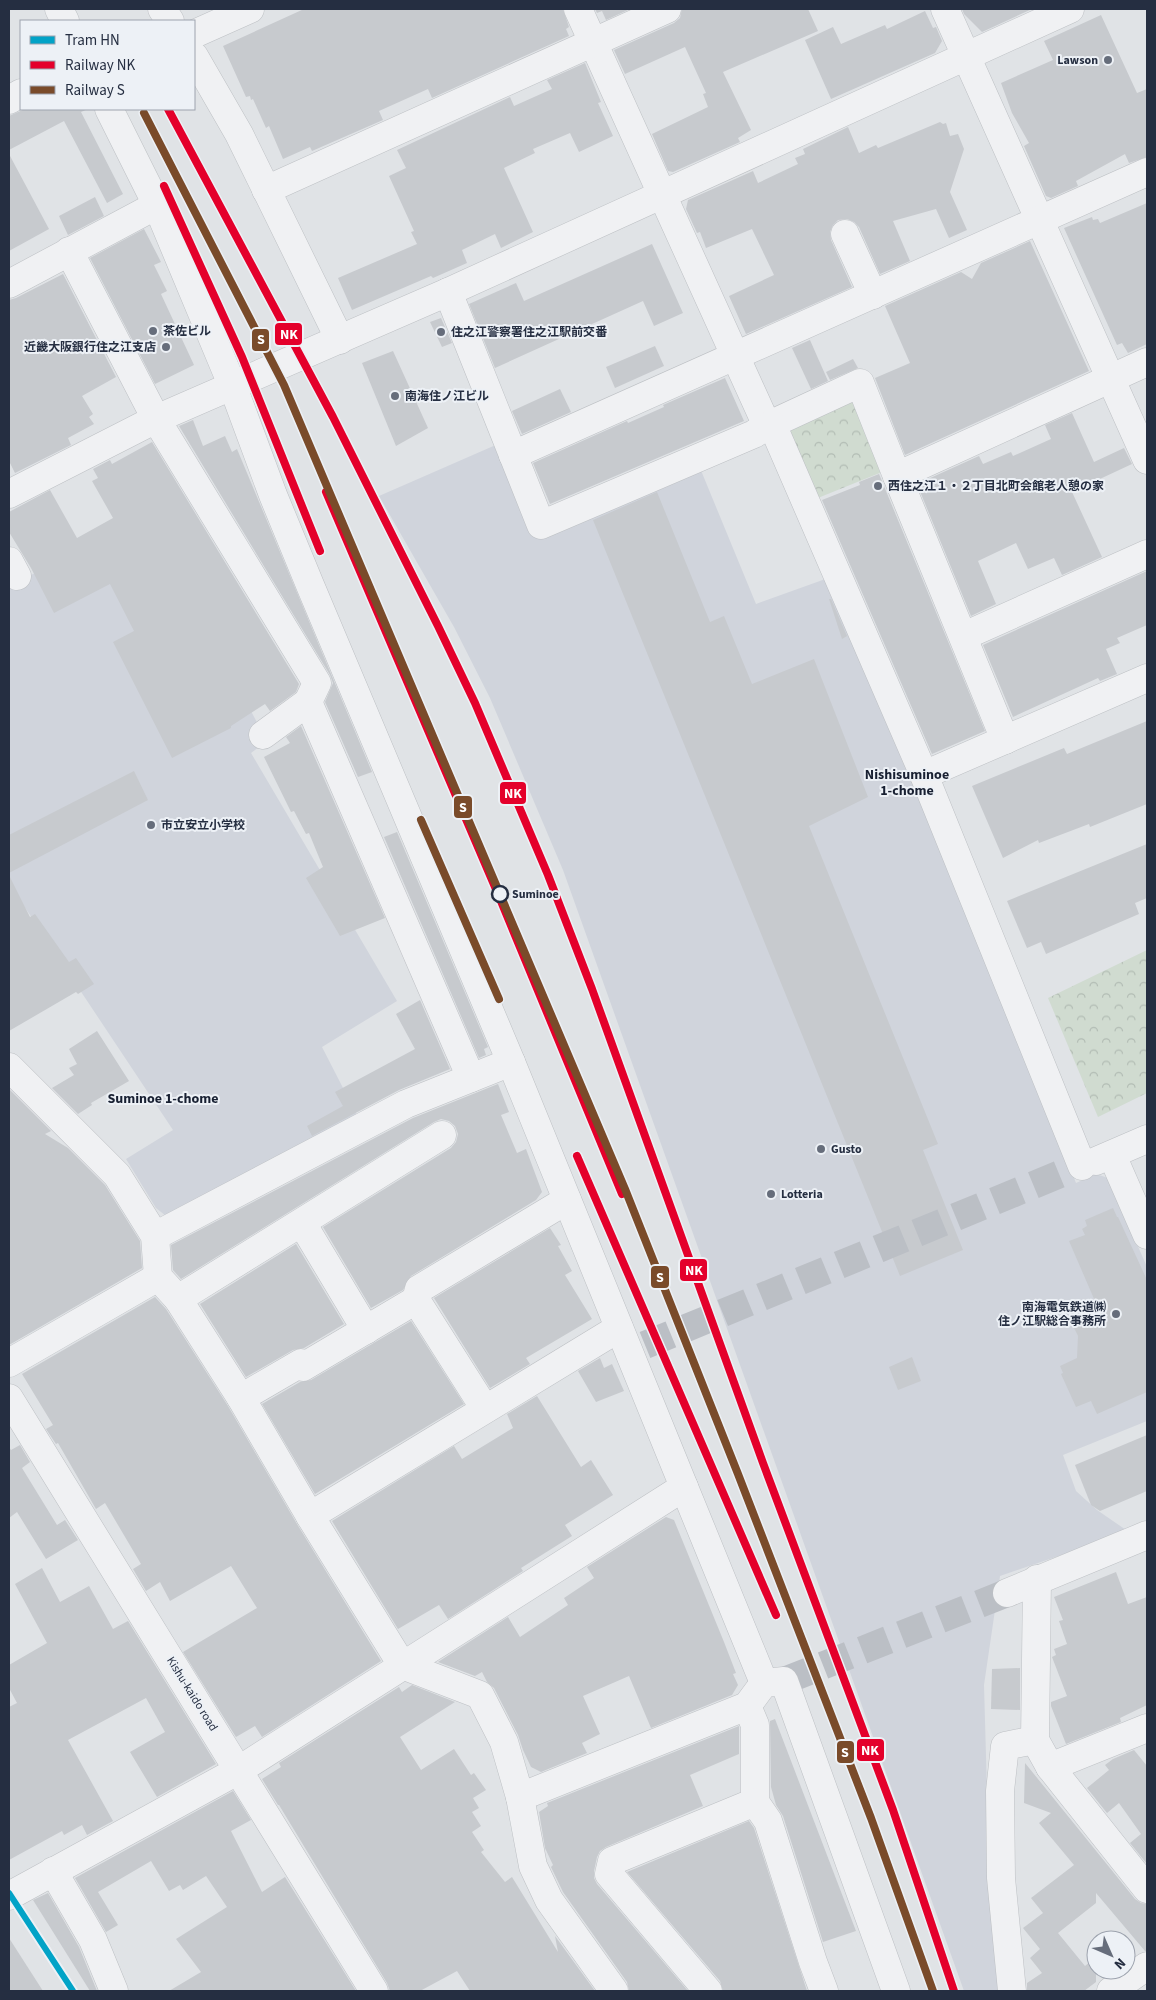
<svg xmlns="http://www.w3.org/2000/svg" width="1156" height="2000" font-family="'Source Sans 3','Noto Sans JP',sans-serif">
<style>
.built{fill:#d0d4dc}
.forest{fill:url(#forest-crowns)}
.building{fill:#c7cace}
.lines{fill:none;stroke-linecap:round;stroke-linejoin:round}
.minor-tunnel{stroke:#bbbfc5;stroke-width:28;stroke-dasharray:28 14;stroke-linecap:butt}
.minor-casing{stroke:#bdc0c4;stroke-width:29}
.minor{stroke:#f0f1f3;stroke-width:28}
.rail-1-casing{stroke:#edf1f6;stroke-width:11}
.rail-2-casing{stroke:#edf1f6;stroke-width:11}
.rail-1{stroke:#e4002b;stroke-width:8}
.rail-2{stroke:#7a4b2a;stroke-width:8}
.tram-1-casing{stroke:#edf1f6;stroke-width:10}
.tram-1{stroke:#02a3c7;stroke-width:6}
.poi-dot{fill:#666d7b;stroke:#edf1f6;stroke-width:2}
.stop-dot{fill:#edf1f6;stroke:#252e41;stroke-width:2.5}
.labels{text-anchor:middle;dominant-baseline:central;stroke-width:4;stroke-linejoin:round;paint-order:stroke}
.poi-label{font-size:12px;font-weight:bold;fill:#252e41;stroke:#edf1f6;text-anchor:start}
.stop-label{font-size:12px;font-weight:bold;fill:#252e41;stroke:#edf1f6;text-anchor:start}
.street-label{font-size:12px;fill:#252e41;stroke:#edf1f6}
.neighbourhood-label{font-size:14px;font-weight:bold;fill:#182032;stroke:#edf1f6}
.line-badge{stroke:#edf1f6;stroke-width:2}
.badge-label{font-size:14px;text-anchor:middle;font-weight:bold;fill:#fff}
</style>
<defs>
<pattern id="forest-crowns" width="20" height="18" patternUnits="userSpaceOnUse" patternTransform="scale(1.25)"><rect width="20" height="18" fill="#d0dbd0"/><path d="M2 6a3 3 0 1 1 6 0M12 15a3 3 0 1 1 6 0" fill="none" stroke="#b2bcb4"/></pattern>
</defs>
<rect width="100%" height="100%" fill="#e0e3e6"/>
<g class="built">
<polygon points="498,444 537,535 700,468 756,604 831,577 1076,1183 1096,1174 1108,1178 1147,1267 1147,1421 1063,1455 1076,1491 1097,1510 1129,1532 1000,1576 984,1685 988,1827 1000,1991 964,1991 563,870 490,698 454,627 379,496"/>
<polygon points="147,517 267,741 251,753 397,1001 322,1047 360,1121 166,1216 156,1208 126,1159 173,1130 18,897 9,901 9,586"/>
</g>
<g class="forest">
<polygon points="856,390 887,470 813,500 781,424"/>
<polygon points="1147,950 1147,1093 1098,1117 1048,998"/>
</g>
<g class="building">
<polygon points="304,9 563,9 569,27 566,29 569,36 432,98 428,89 379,111 383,120 312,151 310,147 283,159 269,126 266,128 253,99 251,100 250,96 246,97 223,46"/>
<polygon points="595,9 630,9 606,20 602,11 597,13"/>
<polygon points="682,9 808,9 818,31 723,72 751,130 738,138 740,142 673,172 668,171 652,134 708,107 703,94 706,93 685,47 625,74 614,50 674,23 680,18"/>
<polygon points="962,9 1032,9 982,32 964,14"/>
<polygon points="925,11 933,28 936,27 942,41 935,53 831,99 805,40 833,27 841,44 885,25 887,29"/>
<polygon points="1101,15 1137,93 1147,89 1147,157 1129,163 1125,154 1076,181 1078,186 1051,198 1046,196 1024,146 1029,143 1012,113 1001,83 1053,60 1044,41"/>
<polygon points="585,63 601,102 598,103 613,136 579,152 570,133 533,149 535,153 504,168 533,232 501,248 495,234 462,250 467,263 433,278 431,276 352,310 338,278 417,244 411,232 414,231 389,176 406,168 397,150 510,97 514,106 552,89 547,80"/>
<polygon points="25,109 88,109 81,112 123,194 107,203 64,121 9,150 9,116"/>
<polygon points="940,122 943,124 946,123 950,136 958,134 964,149 950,192 967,230 949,238 936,209 893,221 910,261 880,274 859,227 854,222 847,219 838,220 833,225 830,232 831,240 852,287 746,334 729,296 774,275 752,229 706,248 700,232 697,233 686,209 688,200 753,171 758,183 798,164 795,158 805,154 803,149 848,127 859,153 876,145 878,148"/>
<polygon points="9,154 49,229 9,251"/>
<polygon points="95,197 104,216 68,235 59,216"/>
<polygon points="1147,203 1147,344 1128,353 1122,343 1117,345 1064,228 1092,217 1093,220 1098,219 1100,223"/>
<polygon points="144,229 161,262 154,265 167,291 161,294 194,365 155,384 90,258"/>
<polygon points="1030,241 1089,371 905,455 875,378 910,363 885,306 961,272 972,279 981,263"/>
<polygon points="652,244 683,313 654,326 643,301 495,368 469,304 516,283 524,301"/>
<polygon points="63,274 116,377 82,396 93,414 89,417 94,424 68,438 71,445 15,473 9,461 9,300 16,298"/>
<polygon points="441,318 452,343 442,347 430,322"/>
<polygon points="810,340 828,381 811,389 792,348"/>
<polygon points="655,346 664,366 615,388 606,367"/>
<polygon points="393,351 428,428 396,446 362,363"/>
<polygon points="853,359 858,368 830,380 826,372"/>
<polygon points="725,378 744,421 550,504 533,463 627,421 628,423 664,407 663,405"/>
<polygon points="560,389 571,412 522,434 512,411"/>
<polygon points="1072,413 1094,462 1124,448 1132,464 1072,492 1102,557 1062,575 1054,558 1028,569 1016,543 978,561 996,604 971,616 917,484 979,456 983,464 1011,452 1013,456 1051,439 1045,425"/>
<polygon points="193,420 203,446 225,436 232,452 237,449 372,772 358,777 325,702 333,683 330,675 179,426"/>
<polygon points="152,442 299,684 296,692 270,711 265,704 231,726 231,728 172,758 113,642 134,631 110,584 54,613 31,568 9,532 9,512 50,490 77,538 113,518 92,481 98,478 93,469 110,460 112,464"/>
<polygon points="879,474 985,731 932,754 822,500 860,485 859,482"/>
<polygon points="657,492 710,622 724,616 752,684 814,659 868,797 809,826 938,1144 923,1150 963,1250 900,1276 593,520"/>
<polygon points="1147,571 1147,625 1117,638 1120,643 1106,649 1117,674 1100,681 1098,678 1013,717 983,645"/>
<polygon points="829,599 831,599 847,636 842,639"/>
<polygon points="1147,721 1147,804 1090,827 1089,824 1039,843 1038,840 1003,858 972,786 1064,748 1067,754"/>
<polygon points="301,726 385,918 340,936 306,878 323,867 309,833 306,834 294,811 291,812 264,757 290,743 286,737"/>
<polygon points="134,771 148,800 9,873 9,835"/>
<polygon points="397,832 488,1047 484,1049 486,1055 479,1058 384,837"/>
<polygon points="1147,844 1147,898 1135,903 1139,914 1046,954 1041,942 1027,948 1007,901"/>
<polygon points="9,875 30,917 35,914 69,962 76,958 94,984 78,994 76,992 9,1031"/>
<polygon points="420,1000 450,1069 399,1090 312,1136 307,1126 343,1106 335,1092 415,1049 396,1014"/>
<polygon points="97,1031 129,1081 91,1103 92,1105 78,1114 52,1088 74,1075 69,1068 77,1064 69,1049"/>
<polygon points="498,1084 509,1112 501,1115 517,1153 526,1149 542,1192 536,1200 411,1276 403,1290 371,1308 323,1227 451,1148 456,1142 458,1134 455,1126 449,1121 441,1119 434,1122 181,1279 173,1270 171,1245 413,1118"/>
<polygon points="9,1089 51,1131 45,1134 68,1148 105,1185 140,1241 142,1268 9,1345"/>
<polygon points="1113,1208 1117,1217 1118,1217 1147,1280 1147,1392 1097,1414 1091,1401 1076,1407 1061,1374 1063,1373 1060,1366 1077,1358 1078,1336 1070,1320 1098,1308 1069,1241 1085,1235 1082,1229 1087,1226 1085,1220"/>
<polygon points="550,1228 561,1245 558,1246 572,1271 565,1275 592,1319 526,1358 530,1364 490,1388 434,1298"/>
<polygon points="296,1244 344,1324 304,1348 293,1350 246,1377 200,1304"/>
<polygon points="155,1297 166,1309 228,1406 297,1524 381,1661 262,1737 255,1726 236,1737 183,1652 257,1608 231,1566 170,1601 160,1582 146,1591 133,1569 141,1564 105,1503 96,1509 58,1443 56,1444 46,1429 53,1425 22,1374"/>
<polygon points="411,1321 464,1404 315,1494 262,1404 300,1382 311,1380"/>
<polygon points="912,1357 921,1381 898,1390 889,1367"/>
<polygon points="600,1358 604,1368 612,1364 624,1391 596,1402 578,1371"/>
<polygon points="537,1396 581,1467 591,1460 613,1495 565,1525 572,1536 521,1568 523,1571 448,1619 439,1605 398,1629 332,1521 454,1446 462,1459 513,1428 507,1414"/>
<polygon points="1147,1435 1147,1491 1100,1511 1091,1505 1075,1465"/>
<polygon points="20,1445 30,1462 22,1468 57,1525 65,1520 78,1540 46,1559 17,1512 9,1518 9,1447 11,1450"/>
<polygon points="666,1517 674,1520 724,1642 736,1673 733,1674 738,1685 732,1695 651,1728 629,1676 583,1696 600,1734 582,1743 587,1753 541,1772 531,1767 523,1750 518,1735 494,1688 487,1682 482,1672 475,1676 438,1662 508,1617 520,1637 568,1605 564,1598 594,1578 587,1567"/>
<polygon points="42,1568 60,1602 89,1586 113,1629 128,1621 216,1764 157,1797 130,1752 165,1732 146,1698 68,1740 113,1821 87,1835 82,1825 64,1835 62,1831 9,1860 9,1707 17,1703 9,1688 9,1665 47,1643 15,1584"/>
<polygon points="1116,1572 1128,1604 1147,1597 1147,1705 1120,1718 1121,1722 1066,1744 1051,1706 1051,1702 1067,1696 1052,1657 1056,1655 1054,1649 1067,1644 1059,1621 1063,1620 1054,1597"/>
<polygon points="1020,1668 1020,1710 991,1709 992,1669"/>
<polygon points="412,1685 455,1702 400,1737 421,1770 454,1749 471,1775 474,1773 486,1790 473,1798 479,1808 472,1812 481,1826 472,1832 484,1850 481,1852 505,1882 512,1877 558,1952 555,1936 595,1991 470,1991 457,1971 420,1991 390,1991 387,1983 279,1805 278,1805 262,1779 281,1767 279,1763 399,1687 402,1692"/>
<polygon points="775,1719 856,1931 823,1942 783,1816 776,1805 771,1787 770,1721"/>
<polygon points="739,1726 739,1754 690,1775 703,1806 606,1847 600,1851 597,1857 594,1871 594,1878 597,1884 688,1991 629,1991 627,1982 563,1892 551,1867 553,1865 545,1848 539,1812 548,1806 547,1803"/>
<polygon points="1134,1750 1147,1766 1147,1864 1130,1843 1141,1834 1119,1803 1107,1813 1087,1788 1109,1770 1105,1765 1113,1759"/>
<polygon points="1025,1763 1135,1899 1141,1903 1147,1904 1147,1951 1145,1951 1096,1893 1096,1903 1058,1933 1085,1966 1096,1957 1096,1982 1084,1991 1027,1991 1027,1983 1042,1973 1030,1958 1040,1949 1023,1928 1043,1913 1031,1898 1074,1865 1039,1823 1051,1813 1024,1803"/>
<polygon points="233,1791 251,1820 231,1831 262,1892 285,1877 356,1991 169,1991 201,1972 176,1939 227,1907 206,1876 183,1890 180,1885 169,1891 151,1861 98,1892 118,1925 106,1932 75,1878"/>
<polygon points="749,1821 754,1828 807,1991 723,1991 720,1981 627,1872"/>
<polygon points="48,1893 79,1947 97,1991 90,1991 33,1900"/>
<polygon points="9,1938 43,1991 9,1991"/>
</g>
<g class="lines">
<g class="minor-tunnel">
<polyline points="645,1345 1070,1170"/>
<polyline points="784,1681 1007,1593"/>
</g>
<g class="minor-casing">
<g id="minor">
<polyline points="59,9 65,21"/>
<polyline points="162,9 170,21"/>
<polyline points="578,9 767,426"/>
<polyline points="945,9 1147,460"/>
<polyline points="194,34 250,9"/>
<polyline points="194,56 239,134 340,340"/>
<polyline points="9,100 21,93"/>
<polyline points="266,190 667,9"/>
<polyline points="845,234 873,295"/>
<polyline points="69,251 156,419 317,683 308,702 263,735"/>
<polyline points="9,284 157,205"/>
<polyline points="448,292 541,525 754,434 767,426 860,383 897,476 1147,362"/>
<polyline points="772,424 924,775 1082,1166"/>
<polyline points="513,455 1147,172"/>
<polyline points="897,476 1005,740"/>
<polyline points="9,494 156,419 448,292 1070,9"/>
<polyline points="9,561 17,576"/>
<polyline points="964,636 1147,554"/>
<polyline points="308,702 471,1078"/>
<polyline points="924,775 1147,678"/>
<polyline points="9,1067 117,1175 155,1236 158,1277 178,1299 241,1398 310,1516 402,1665 480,1695 504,1742 520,1797 533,1866 549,1900 614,1991"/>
<polyline points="1112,1155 1147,1235"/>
<polyline points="1096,1161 1147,1139"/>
<polyline points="302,1223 366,1330"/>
<polyline points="155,1236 406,1104 511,1062"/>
<polyline points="178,1299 442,1135"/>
<polyline points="416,1300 485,1409"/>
<polyline points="9,1363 158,1277"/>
<polyline points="9,1398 374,1991"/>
<polyline points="241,1398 301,1363 303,1367 416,1300 419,1289 567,1200"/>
<polyline points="684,1487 764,1683"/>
<polyline points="310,1516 619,1328"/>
<polyline points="1037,1579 1035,1740 1050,1767 1147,1889"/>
<polyline points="1007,1593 1147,1535"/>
<polyline points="747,1706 755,1725 755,1802 768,1821 813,1962 824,1991"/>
<polyline points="1050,1767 1147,1728"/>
<polyline points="520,1797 747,1706 764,1683 784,1681 896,1991"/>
<polyline points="53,1871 93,1940 114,1991"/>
<polyline points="9,1896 239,1770 684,1487 511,1062 310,585 273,495 233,387 157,205 109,109"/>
<polyline points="708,1991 609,1874 612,1861 755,1802"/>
<polyline points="1012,1991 1001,1878 1000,1791 1005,1746 1035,1740"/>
<polyline points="1111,1991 1147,1966"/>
</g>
</g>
<use href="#minor" class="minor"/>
<g class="rail-1-casing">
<g id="rail-1">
<polyline points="168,109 333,417 438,626 475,703 548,875 592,989 763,1463 893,1810 954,1991"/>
<polyline points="164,186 242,357 320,551"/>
<polyline points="326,492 498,894 622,1194"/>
<polyline points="577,1156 776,1615"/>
</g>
</g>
<g class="rail-2-casing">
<g id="rail-2">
<polyline points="144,113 284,385 625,1189 738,1474 871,1818 933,1991"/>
<polyline points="421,820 499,999"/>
</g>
</g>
<use href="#rail-1" class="rail-1"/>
<use href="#rail-2" class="rail-2"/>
<g class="tram-1-casing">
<polyline id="tram-1" points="9,1893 73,1991"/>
</g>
<use href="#tram-1" class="tram-1"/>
</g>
<g class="poi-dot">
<circle cx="1108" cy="60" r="5"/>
<circle cx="153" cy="331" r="5"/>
<circle cx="441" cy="332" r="5"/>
<circle cx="166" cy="347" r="5"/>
<circle cx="395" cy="396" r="5"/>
<circle cx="878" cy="486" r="5"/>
<circle cx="151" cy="825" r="5"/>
<circle cx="821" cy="1149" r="5"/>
<circle cx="771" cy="1194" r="5"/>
<circle cx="1116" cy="1314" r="5"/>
</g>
<circle class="stop-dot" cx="500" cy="894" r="8"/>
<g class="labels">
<g class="poi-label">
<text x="1098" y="60" text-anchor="end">Lawson</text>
<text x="163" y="331">茶佐ビル</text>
<text x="451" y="332">住之江警察署住之江駅前交番</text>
<text x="156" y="347" text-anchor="end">近畿大阪銀行住之江支店</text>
<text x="405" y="396">南海住ノ江ビル</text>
<text x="888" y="486">西住之江１・２丁目北町会館老人憩の家</text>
<text x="161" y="825">市立安立小学校</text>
<text x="831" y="1149">Gusto</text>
<text x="781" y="1194">Lotteria</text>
<text x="1106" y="1307" text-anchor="end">南海電気鉄道㈱<tspan x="1106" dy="14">住ノ江駅総合事務所</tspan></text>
</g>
<g class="stop-label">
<text x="512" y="894">Suminoe</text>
</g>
<g class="street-label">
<text transform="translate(192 1694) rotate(58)">Kishu-kaido road</text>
</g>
<g class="neighbourhood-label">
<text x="907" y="775">Nishisuminoe<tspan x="907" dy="16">1-chome</tspan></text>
<text x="163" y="1099">Suminoe 1-chome</text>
</g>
</g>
<g class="line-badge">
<rect x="274" y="322" width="29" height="24" rx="5" fill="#e4002b"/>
<rect x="251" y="328" width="19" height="24" rx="5" fill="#7a4b2a"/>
<rect x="499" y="781" width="28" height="24" rx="5" fill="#e4002b"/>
<rect x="453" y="795" width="20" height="24" rx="5" fill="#7a4b2a"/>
<rect x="679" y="1258" width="29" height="24" rx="5" fill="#e4002b"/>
<rect x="650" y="1265" width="20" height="24" rx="5" fill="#7a4b2a"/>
<rect x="856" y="1738" width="29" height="24" rx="5" fill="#e4002b"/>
<rect x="836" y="1740" width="19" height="24" rx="5" fill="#7a4b2a"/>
</g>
<g class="badge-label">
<text x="289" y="339">NK</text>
<text x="261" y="344">S</text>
<text x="513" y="798">NK</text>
<text x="463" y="812">S</text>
<text x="694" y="1275">NK</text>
<text x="660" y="1282">S</text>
<text x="870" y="1755">NK</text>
<text x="845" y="1757">S</text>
</g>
<rect width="1156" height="2000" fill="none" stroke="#252e41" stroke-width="20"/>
<rect x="20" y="20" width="175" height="90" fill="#edf1f6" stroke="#9da3ae"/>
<rect x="30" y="36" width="25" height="8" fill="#02a3c7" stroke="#9da3ae"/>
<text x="65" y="45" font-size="15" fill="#252e41">Tram HN</text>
<rect x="30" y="61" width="25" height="8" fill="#e4002b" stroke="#9da3ae"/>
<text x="65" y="70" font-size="15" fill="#252e41">Railway NK</text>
<rect x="30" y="86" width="25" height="8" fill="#7a4b2a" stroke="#9da3ae"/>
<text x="65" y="95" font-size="15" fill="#252e41">Railway S</text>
<g transform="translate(1111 1955) rotate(135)"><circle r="24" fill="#edf1f6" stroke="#9da3ae"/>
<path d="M0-4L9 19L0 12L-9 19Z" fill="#666d7b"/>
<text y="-8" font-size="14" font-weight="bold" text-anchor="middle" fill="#252e41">N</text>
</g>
</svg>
